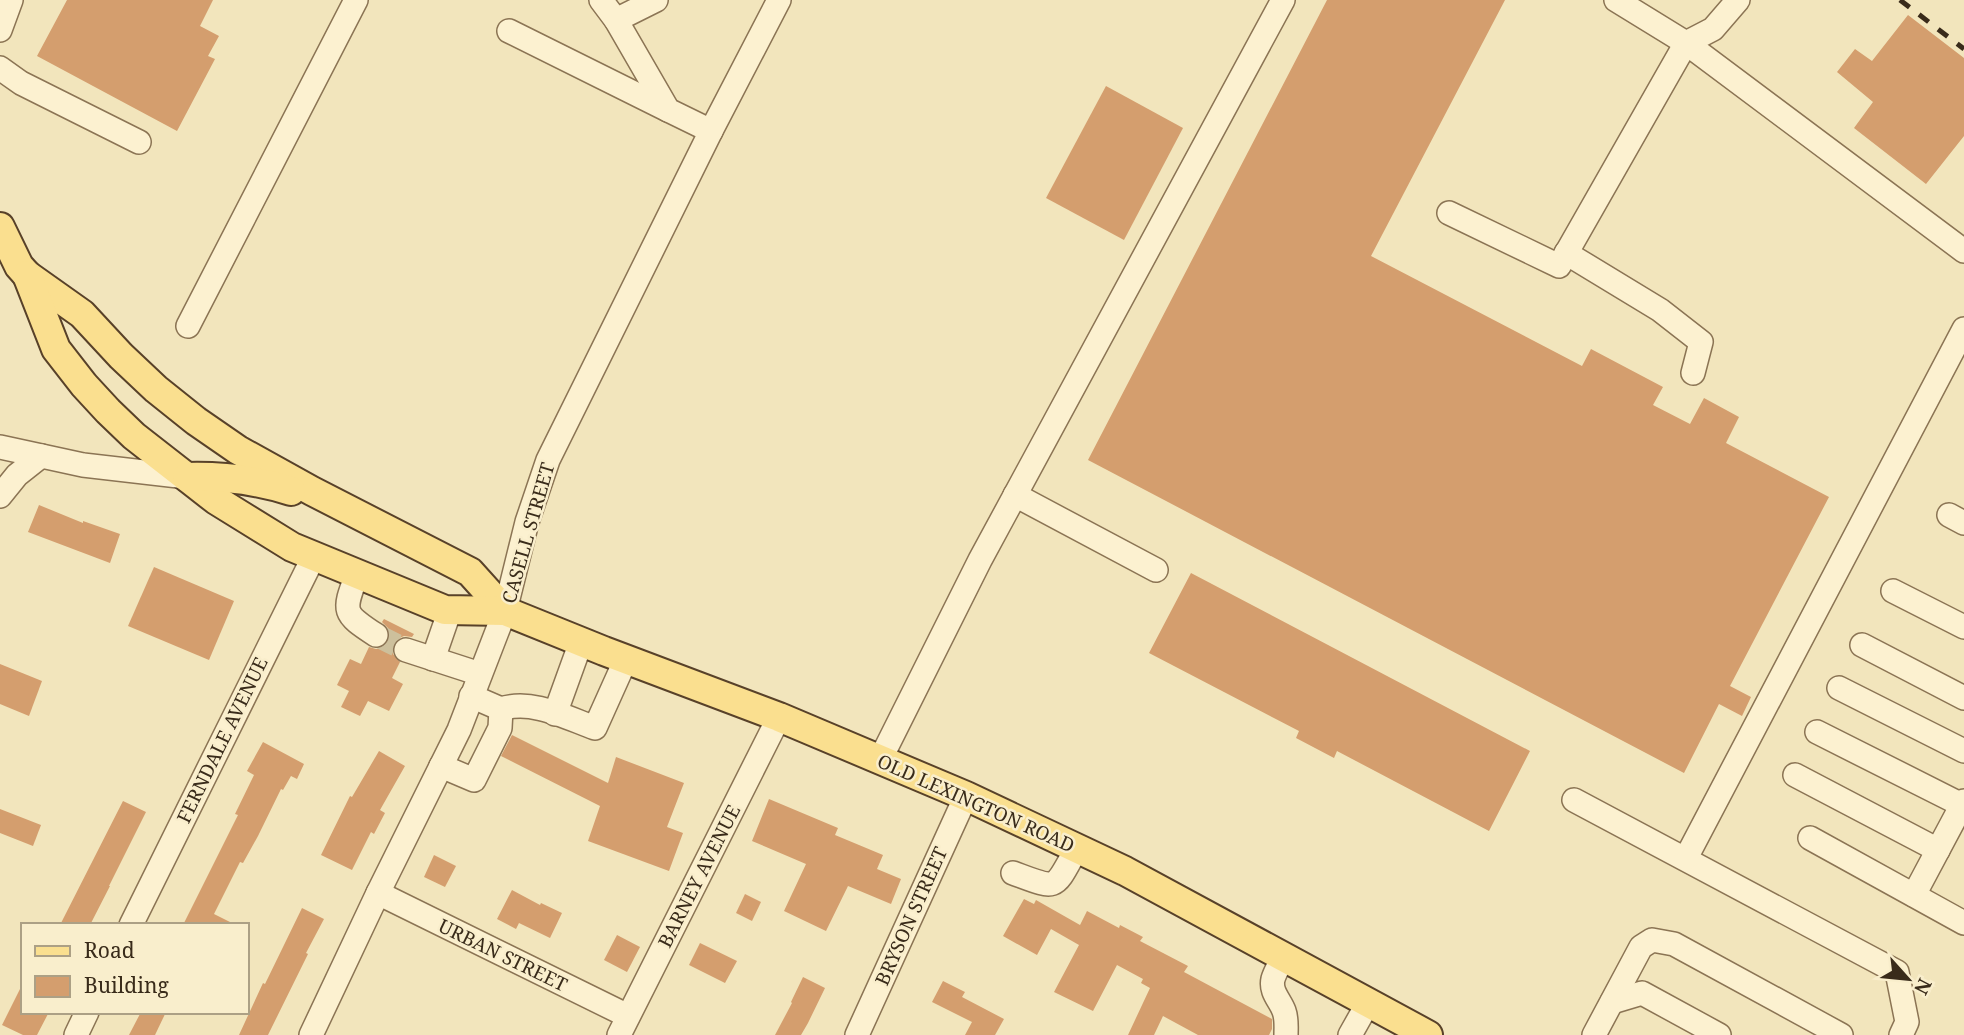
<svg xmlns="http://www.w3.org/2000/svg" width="1964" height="1035" font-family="'Noto Serif',serif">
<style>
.building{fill:#d49e6e}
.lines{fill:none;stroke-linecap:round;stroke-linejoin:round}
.minor-tunnel{stroke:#cdc09c;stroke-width:23;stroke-dasharray:23 11;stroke-linecap:butt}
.minor-casing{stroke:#8b7454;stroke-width:26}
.major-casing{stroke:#584129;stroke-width:32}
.minor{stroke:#fcf1d0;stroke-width:23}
.major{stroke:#fadf8f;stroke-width:28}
.rail{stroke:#392b1a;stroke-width:5;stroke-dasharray:12 12;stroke-linecap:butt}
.labels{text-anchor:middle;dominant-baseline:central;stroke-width:5;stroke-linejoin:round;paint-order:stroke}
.street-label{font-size:19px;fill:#392b1a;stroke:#f9eecc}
</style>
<rect width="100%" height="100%" fill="#f2e5bc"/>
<g class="building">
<polygon points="67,0 213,0 200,26 219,36 208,56 215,59 177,131 37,56"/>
<polygon points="1327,0 1505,0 1371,256 1582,366 1591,349 1663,387 1653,405 1690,424 1704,398 1739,417 1726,443 1829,497 1730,686 1751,697 1742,716 1719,704 1684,773 1088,460"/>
<polygon points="1908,15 1964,58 1964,136 1926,184 1854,128 1873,102 1837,72 1855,49 1872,61"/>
<polygon points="1106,86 1183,128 1124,240 1046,198"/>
<polygon points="39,505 83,523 83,521 120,534 110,563 28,532"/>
<polygon points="154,567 234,601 209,660 128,626"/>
<polygon points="1191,573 1530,751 1489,831 1337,751 1334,758 1296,738 1299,731 1149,653"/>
<polygon points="384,619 414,634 412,637 404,636 397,639 393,646 393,654 400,662 392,678 403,684 389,711 368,701 360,716 341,707 349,691 337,685 350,659 361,664 369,647 376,649 382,648 387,643 390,635 388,628 382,622"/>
<polygon points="0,664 42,681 29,716 0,704"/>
<polygon points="512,735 608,783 616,757 684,783 667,827 683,833 669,871 588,841 600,806 501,756"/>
<polygon points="263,742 304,764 297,779 291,776 283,790 281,789 258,836 243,863 240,862 214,914 236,925 183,925 238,815 235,814 254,775 247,771"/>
<polygon points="379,751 405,766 380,810 385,813 374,834 371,832 352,870 321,855 350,796 352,797"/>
<polygon points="769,799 838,828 835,835 883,855 877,869 901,879 891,904 848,886 826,931 784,911 806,864 752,841"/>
<polygon points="123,801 146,812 109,886 110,886 90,925 60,925"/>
<polygon points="0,809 41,825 33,846 0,833"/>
<polygon points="434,855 456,866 445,887 424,877"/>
<polygon points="512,890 540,905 541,903 562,913 550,938 519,923 516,929 497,919"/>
<polygon points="745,894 761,902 752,921 736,913"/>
<polygon points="1024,899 1034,904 1036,900 1080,925 1087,911 1119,928 1120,925 1143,937 1140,941 1188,966 1184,972 1272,1019 1272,1029 1269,1035 1198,1035 1163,1016 1154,1035 1128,1035 1150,988 1141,983 1143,979 1117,965 1093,1011 1054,992 1079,945 1051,929 1037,955 1003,936"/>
<polygon points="302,908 324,919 306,953 308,954 268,1035 239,1035 263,983 265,984"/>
<polygon points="617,935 640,947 627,972 604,960"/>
<polygon points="700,943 737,961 725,983 689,965"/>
<polygon points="803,977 825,988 808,1023 801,1035 775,1035 792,1003 791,1002"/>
<polygon points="943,981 965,992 962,997 1004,1019 995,1035 965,1035 972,1022 932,1002"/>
<polygon points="23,983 23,1012 49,1012 37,1035 23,1035 2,1025"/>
<polygon points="141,1012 166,1012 155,1035 129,1035"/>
</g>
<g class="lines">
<polyline class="minor-tunnel" points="376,635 406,650"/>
<g class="minor-casing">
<g id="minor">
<polyline points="601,0 616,20 668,110 711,131"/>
<polyline points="1616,0 1686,43 1964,251"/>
<polyline points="616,20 656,0"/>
<polyline points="0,30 11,0"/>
<polyline points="509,31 668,110"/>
<polyline points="0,68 21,83 139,142"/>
<polyline points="1449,213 1559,266 1686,43 1713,29 1738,0"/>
<polyline points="1566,253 1660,310 1701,342 1693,373"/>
<polyline points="188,326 356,0"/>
<polyline points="0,447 83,465 187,477"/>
<polyline points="1015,495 1156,570"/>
<polyline points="0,496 17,475 41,456"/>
<polyline points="1949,515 1964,523"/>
<path d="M357 574C343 612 342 613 376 635"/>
<polyline points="1893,591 1964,627"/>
<polyline points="1862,645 1964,698"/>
<polyline points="406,650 480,674"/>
<polyline points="433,659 450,610"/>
<polyline points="1839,688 1964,751"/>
<path d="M471 696 501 709C532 699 565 717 595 728L626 659"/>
<polyline points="555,714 581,642"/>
<polyline points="1817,732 1962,805"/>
<polyline points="880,760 980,560 1283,0"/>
<polyline points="441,766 474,780 500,728 501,709"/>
<polyline points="1795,775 1938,850"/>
<polyline points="1574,800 1897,972 1907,1022 1901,1035"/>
<polyline points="1810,838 1964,923"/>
<polyline points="1686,858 1964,329"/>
<path d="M1013 873C1059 890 1053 891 1077 848"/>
<polyline points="378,893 628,1016"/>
<polyline points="1914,895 1964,801"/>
<polyline points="131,925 314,556"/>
<path d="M1283 957C1280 964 1275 972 1273 979 1270 992 1280 1000 1284 1011 1287 1019 1286 1027 1286 1035"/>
<polyline points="1612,1002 1642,993 1719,1035"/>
<polyline points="76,1035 87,1012"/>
<polyline points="311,1035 378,893 459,730 505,611 527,522 548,460 711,131 779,0"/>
<polyline points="619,1035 779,717"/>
<polyline points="857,1035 966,796"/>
<polyline points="1350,1035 1368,1003"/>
<polyline points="1594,1035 1641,947 1652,940 1674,944 1841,1035"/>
</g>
</g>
<g class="major-casing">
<g id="major">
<polyline points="0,227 19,266 27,275 82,314 121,356 156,389 196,421 238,450 312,491 470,572 505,611"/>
<polyline points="27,275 56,349 84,385 108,411 134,436 216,500 292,547 445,610 505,611 604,651 779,717 966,796 1125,871 1428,1035"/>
<path d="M187 477C223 476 257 480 291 491"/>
</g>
</g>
<use href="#minor" class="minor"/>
<use href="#major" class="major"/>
<polyline class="rail" points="1900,0 1964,49"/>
</g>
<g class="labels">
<g class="street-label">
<text transform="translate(528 533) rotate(-74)">CASELL STREET</text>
<text transform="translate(222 740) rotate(-64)">FERNDALE AVENUE</text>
<text transform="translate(976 803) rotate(24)">OLD LEXINGTON ROAD</text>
<text transform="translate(699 876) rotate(-63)">BARNEY AVENUE</text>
<text transform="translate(911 916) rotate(-66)">BRYSON STREET</text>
<text transform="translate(503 955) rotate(26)">URBAN STREET</text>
</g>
</g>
<rect x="21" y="923" width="228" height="91" fill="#f9eecc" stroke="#aca085" stroke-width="2"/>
<rect x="35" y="946" width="35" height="10" fill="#fadf8f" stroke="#aca085" stroke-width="2"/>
<text x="84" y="958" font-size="21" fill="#392b1a">Road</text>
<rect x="35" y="976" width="35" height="21" fill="#d49e6e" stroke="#aca085" stroke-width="2"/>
<text x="84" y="993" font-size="21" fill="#392b1a">Building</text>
<g transform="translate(1908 979) rotate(117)" stroke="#f9eecc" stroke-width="5" paint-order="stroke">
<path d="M0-5L12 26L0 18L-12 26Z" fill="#392b1a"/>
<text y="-10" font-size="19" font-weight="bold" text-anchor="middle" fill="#392b1a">N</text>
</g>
</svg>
